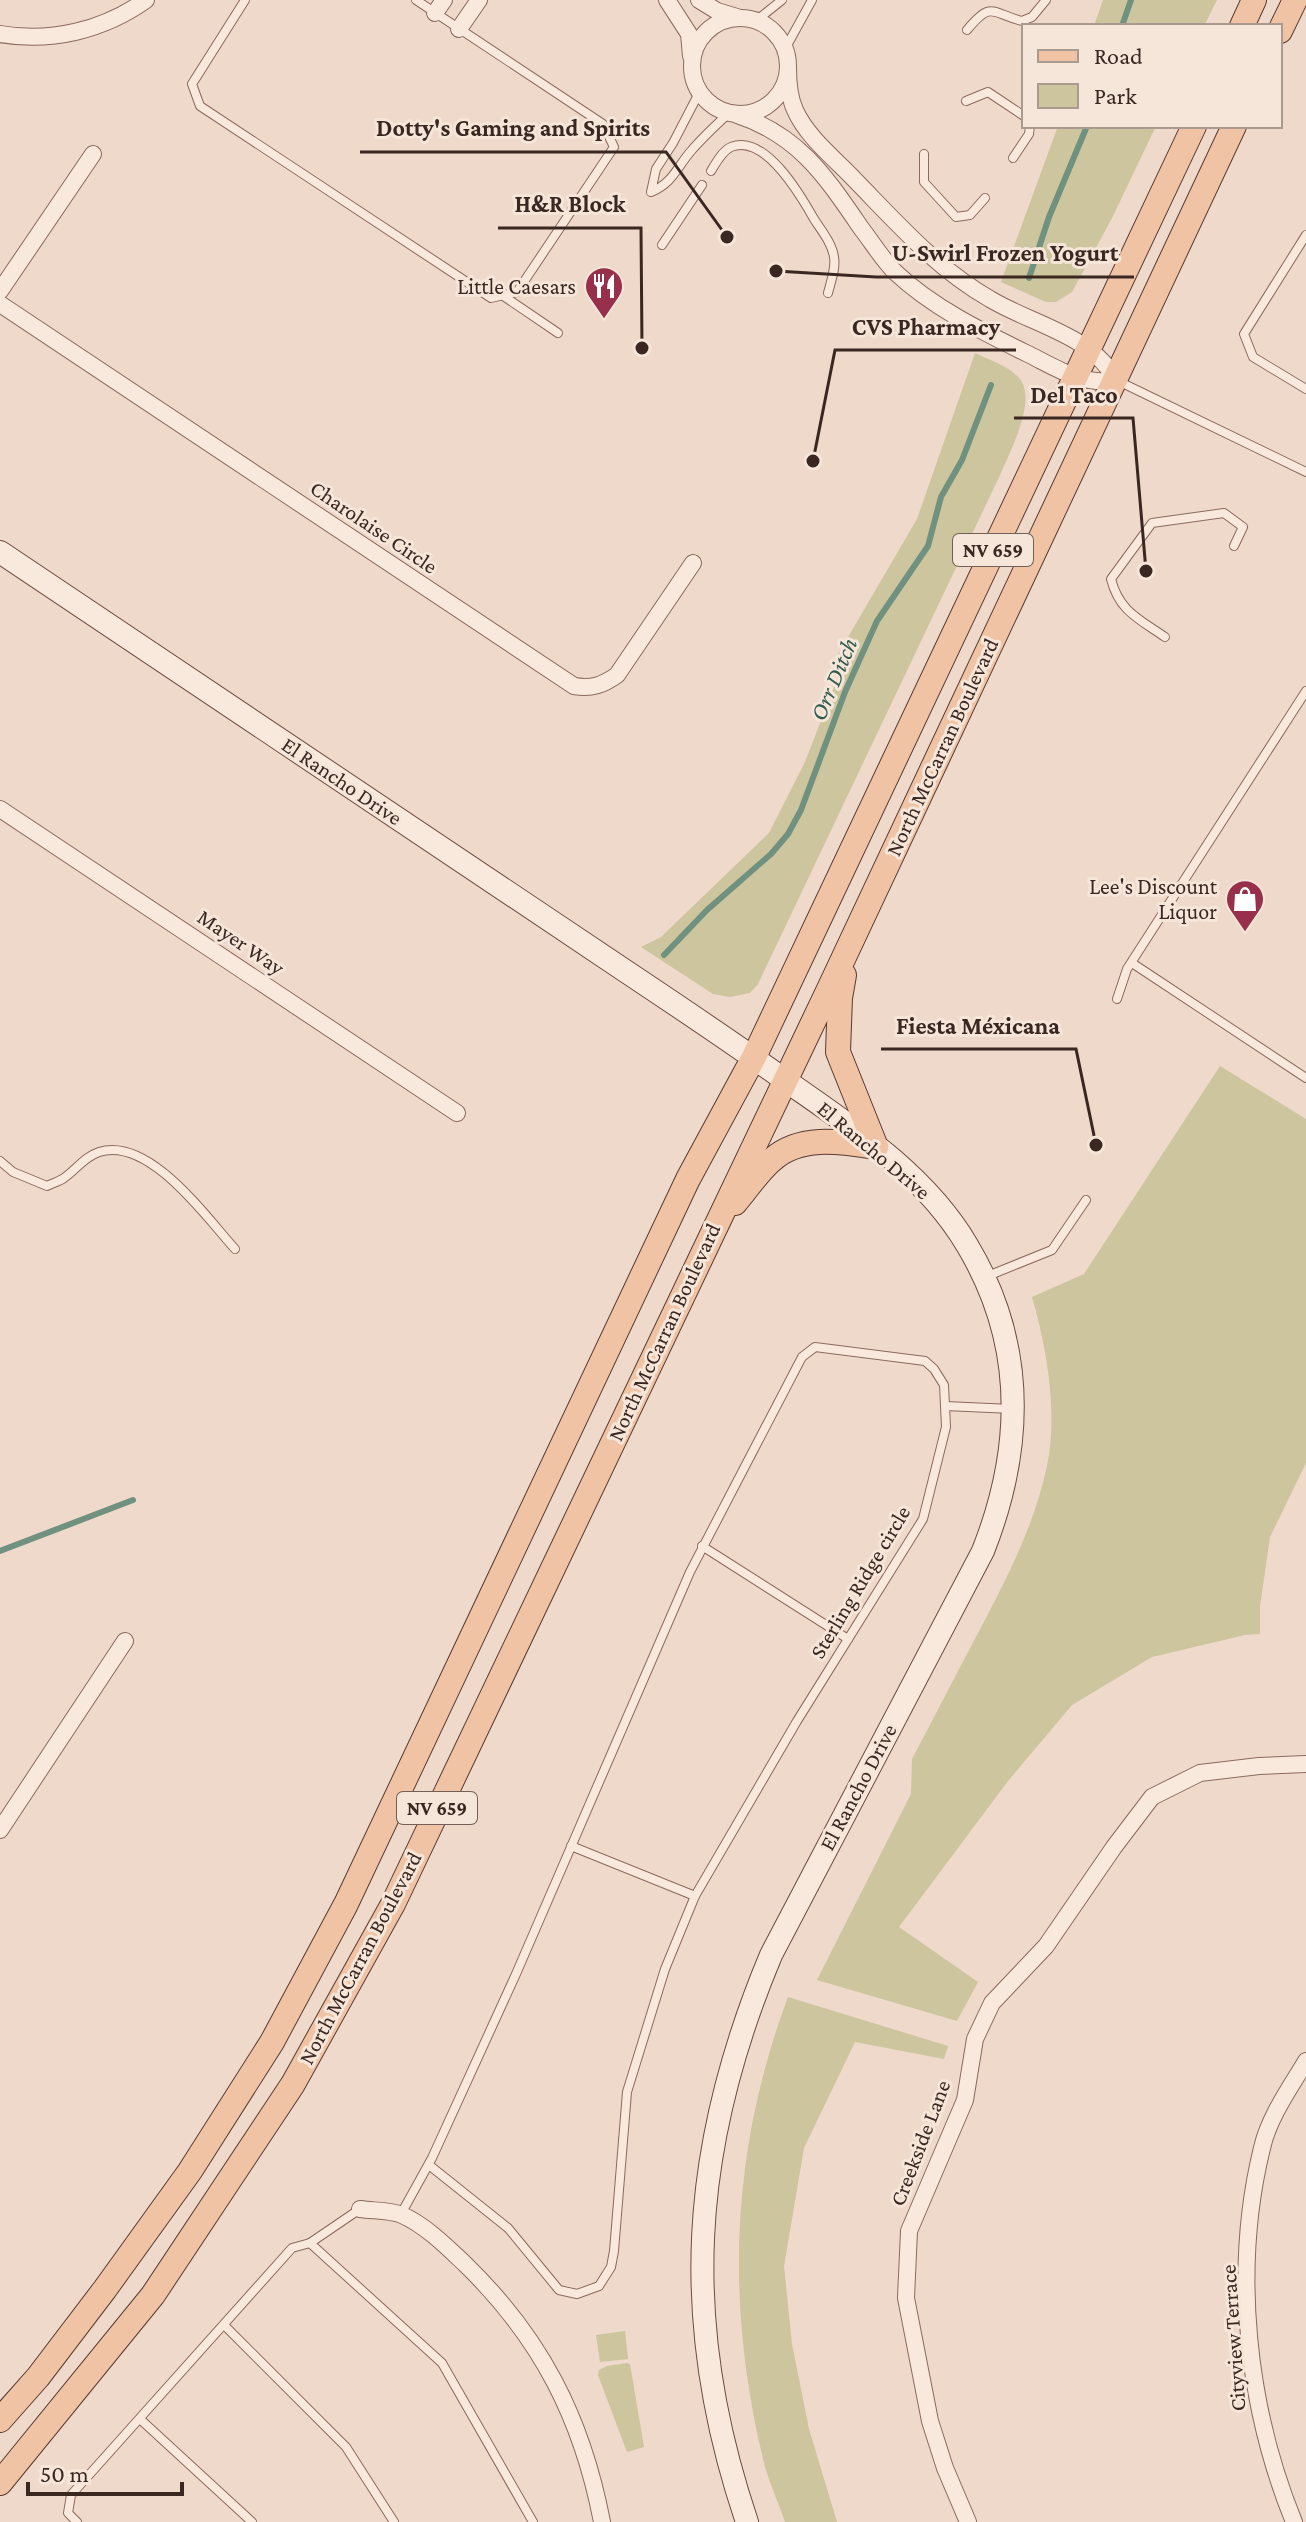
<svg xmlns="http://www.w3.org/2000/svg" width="1306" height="2522" font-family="'Crimson Pro',serif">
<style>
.green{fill:#ccc59d}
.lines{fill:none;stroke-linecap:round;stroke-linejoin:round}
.stream{stroke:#719180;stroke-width:6}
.lane-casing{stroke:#8b6a5e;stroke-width:10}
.street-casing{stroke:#8b6a5e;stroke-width:18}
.secondary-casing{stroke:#6d4b41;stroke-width:24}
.primary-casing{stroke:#593a32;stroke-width:26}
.lane{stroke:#f9e9dd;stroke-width:8}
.street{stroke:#f9e9dd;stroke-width:16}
.secondary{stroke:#f9e9dd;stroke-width:22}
.primary{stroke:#efc3a4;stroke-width:24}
.labels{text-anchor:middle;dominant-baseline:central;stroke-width:6;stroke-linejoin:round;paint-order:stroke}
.shield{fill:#f5e6d9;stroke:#736058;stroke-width:2}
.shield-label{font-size:20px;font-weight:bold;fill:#3b2721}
.poi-label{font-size:22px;fill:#3b2721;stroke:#f5e6d9;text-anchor:end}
.street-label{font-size:22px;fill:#3b2721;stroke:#f5e6d9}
.water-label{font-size:24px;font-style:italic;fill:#315b4d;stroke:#f5e6d9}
.leader{fill:none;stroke:#3b2721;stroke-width:3}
.callout-dot{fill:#3b2721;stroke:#f5e6d9;stroke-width:3}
.callout-label{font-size:24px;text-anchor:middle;font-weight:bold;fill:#3b2721;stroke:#f5e6d9;stroke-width:6;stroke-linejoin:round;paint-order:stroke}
</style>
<rect width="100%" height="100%" fill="#eed9ca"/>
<g class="green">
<polygon points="1103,0 1217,0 1204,26 1094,26"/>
<polygon points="1058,126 1156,126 1112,218 1072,292 1056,302 1046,302 1001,282"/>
<path d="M975 353C989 360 1009 366 1019 378 1038 399 1010 451 1001 473L758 984 750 993 730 997 713 994 641 947 661 937 769 833 805 762 843 664 837 656 917 519Z"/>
<path d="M1220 1066 1306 1119V1463L1270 1537 1260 1606V1634L1245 1635 1152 1657 1072 1705 1008 1781 899 1927 978 1982 957 2021 817 1980 911 1794 912 1759C934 1718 955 1676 977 1635 1006 1580 1034 1527 1047 1466 1058 1413 1047 1348 1032 1297L1084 1274Z"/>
<path d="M788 1997 948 2046 944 2059 855 2042 804 2148 784 2266 792 2344 809 2429 837 2522H785C778 2501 768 2480 763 2459 725 2300 731 2150 788 1997Z"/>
<polygon points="625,2331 628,2359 600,2362 596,2335"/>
<polygon points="627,2363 630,2364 644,2447 627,2452 598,2375 599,2370 607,2366"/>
</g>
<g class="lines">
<g class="stream">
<polyline points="1122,26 1131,0"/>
<polyline points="1029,278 1049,217 1087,126"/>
<polyline points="664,955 707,910 771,854 788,834 801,810 845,692 877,621 928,546 941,497 962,460 991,385"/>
<polyline points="0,1551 133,1500"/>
</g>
<g class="lane-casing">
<g id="lane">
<polyline points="245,0 192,84 200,106 491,298 517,292 614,147 603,124 416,0"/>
<polyline points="757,20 782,0"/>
<path d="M967 30C992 0 991 13 1022 21L1032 17 1046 0"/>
<polyline points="785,49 812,0"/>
<path d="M699 93 673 143 656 169 651 192C673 183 677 167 691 151 703 137 716 125 729 113"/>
<polyline points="966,101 988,92 1024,116"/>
<polyline points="924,154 924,182 956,217 970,215 985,198"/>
<polyline points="1013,158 1029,134 1030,126"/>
<path d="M711 171C716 163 722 151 731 147 765 133 801 196 814 219 821 230 832 243 834 257 836 268 831 281 828 293"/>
<polyline points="1306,235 1244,334 1253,357 1306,389"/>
<polyline points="662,245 702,185"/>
<polyline points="502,295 558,333"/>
<polyline points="1116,380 1306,472"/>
<path d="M1165 637C1139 619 1119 611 1111 579L1152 523 1224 513 1243 527 1234 546"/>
<polyline points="1132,963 1306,1078"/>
<polyline points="1117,999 1127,969 1306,691"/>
<path d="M0 1161 13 1172 47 1186C53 1183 60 1181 64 1178 77 1169 84 1157 99 1152 149 1136 206 1217 235 1249"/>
<polyline points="985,1277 1052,1250 1086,1200"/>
<polyline points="945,1406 1012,1409"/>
<polyline points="702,1546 848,1639"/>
<polyline points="571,1846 695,1896"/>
<polyline points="401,2214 432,2158 516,1974 690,1572 802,1357 815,1347 925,1361 934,1369 944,1385 946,1427 923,1519 797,1721 695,1896 665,1969 627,2092 614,2251 611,2267 599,2286 577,2294 559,2290 508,2228 429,2165"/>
<polyline points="310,2243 360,2209"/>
<polyline points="224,2325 346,2447 394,2522"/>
<polyline points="140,2419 252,2522"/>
<polyline points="77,2522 68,2513 71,2495 292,2248 310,2243 442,2363 533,2522"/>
</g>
</g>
<g class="street-casing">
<g id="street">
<polyline points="667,0 689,34 691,56"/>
<polyline points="699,0 717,11 737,17"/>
<polyline points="435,13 444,0"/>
<circle cx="740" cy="66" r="48"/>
<polyline points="459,29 479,0"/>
<path d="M0 34C51 43 104 30 146 0"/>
<path d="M737 115C799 135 826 177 861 228 872 242 882 259 895 272 933 308 983 332 1030 355 1058 369 1083 386 1116 380 1092 335 1031 324 990 299 936 268 897 223 854 179 834 158 807 137 795 110 789 97 788 83 788 68"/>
<polyline points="0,291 93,154"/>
<path d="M0 304 574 686C592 689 603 685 617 675L693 563"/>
<polyline points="0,809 457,1113"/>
<polyline points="0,1830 125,1641"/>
<path d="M360 2209C373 2211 390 2210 402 2215 425 2225 447 2247 465 2264 541 2338 582 2418 602 2522"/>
<polyline points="968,2522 945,2468 930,2421 906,2298 909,2231 965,2100 975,2039 992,2003 1046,1946 1114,1847 1152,1797 1200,1773 1259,1766 1306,1764"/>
<path d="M1294 2522C1247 2407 1232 2270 1262 2148 1269 2117 1290 2088 1306 2061"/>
</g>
</g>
<g class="secondary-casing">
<path id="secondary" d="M0 552C200 686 400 820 600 954 661 995 722 1035 782 1078 849 1125 924 1172 967 1245 1026 1343 1024 1447 983 1551L771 1955C690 2148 679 2322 747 2522"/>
</g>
<g class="primary-casing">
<g id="primary">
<polyline points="1242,26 1254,0"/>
<polyline points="1280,31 1295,0"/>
<polyline points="844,975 840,998 838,1052 876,1147"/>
<path d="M735 1203C747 1189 758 1172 772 1160 800 1134 843 1142 876 1147"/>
<polyline points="0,2420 38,2377 105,2289 190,2171 272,2042 346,1904 688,1179 754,1057 1194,126"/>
<polyline points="0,2483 153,2295 293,2084 393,1904 829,989 1234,126"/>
</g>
</g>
<use href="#lane" class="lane"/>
<use href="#street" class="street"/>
<use href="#secondary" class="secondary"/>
<use href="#primary" class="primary"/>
</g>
<defs>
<g id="restaurant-pin" transform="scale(2)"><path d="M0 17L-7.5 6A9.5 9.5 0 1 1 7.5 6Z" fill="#98304c" stroke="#f5e6d9"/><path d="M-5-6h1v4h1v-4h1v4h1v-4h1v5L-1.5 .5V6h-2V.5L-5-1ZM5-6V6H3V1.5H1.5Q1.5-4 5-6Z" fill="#fff"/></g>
<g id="shop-pin" transform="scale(2)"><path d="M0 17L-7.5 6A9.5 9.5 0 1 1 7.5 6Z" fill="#98304c" stroke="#f5e6d9"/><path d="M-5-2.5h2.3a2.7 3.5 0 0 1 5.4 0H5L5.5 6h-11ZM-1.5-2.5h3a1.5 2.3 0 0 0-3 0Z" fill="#fff"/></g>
</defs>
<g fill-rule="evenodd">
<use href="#restaurant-pin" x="604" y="286"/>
<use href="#shop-pin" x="1245" y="899"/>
</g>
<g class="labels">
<g class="shield">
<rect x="953" y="534" width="80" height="32" rx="6"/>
<rect x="397" y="1792" width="80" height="32" rx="6"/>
</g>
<g class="shield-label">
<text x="993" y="550">NV 659</text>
<text x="437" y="1808">NV 659</text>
</g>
<g class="poi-label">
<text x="576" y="286">Little Caesars</text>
<text x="1217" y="886">Lee's Discount<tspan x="1217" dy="25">Liquor</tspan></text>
</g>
<g class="street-label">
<text transform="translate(374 527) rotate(34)">Charolaise Circle</text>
<text transform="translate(942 747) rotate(-65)">North McCarran Boulevard</text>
<text transform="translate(342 781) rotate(34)">El Rancho Drive</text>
<text transform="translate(241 942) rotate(34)">Mayer Way</text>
<text transform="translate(874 1150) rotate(40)">El Rancho Drive</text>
<text transform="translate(664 1332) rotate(-65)">North McCarran Boulevard</text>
<text transform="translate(860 1582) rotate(-59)">Sterling Ridge circle</text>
<text transform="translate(858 1787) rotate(-62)">El Rancho Drive</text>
<text transform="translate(360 1958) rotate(-62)">North McCarran Boulevard</text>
<text transform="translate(920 2143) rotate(-69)">Creekside Lane</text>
<text transform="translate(1233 2338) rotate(-94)">Cityview Terrace</text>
</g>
<g class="water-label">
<text transform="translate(833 679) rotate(-67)">Orr Ditch</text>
</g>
</g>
<path class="leader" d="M727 237L666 152H360M642 348L641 228H498M776 271L876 277H1134M813 461L835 350H1016M1146 571L1133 418H1014M1096 1145L1076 1049H881"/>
<g class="callout-dot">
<circle cx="727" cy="237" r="8"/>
<circle cx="642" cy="348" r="8"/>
<circle cx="776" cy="271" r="8"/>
<circle cx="813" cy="461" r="8"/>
<circle cx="1146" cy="571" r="8"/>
<circle cx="1096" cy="1145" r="8"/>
</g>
<g class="callout-label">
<text x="513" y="136">Dotty's Gaming and Spirits</text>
<text x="570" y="212">H&amp;R Block</text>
<text x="1005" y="261">U-Swirl Frozen Yogurt</text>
<text x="926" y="335">CVS Pharmacy</text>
<text x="1074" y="403">Del Taco</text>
<text x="978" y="1034">Fiesta Méxicana</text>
</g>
<rect x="1022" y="24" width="260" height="104" fill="#f5e6d9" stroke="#ab9a8f" stroke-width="2"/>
<rect x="1038" y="50" width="40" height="12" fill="#efc3a4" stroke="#ab9a8f" stroke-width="2"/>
<text x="1094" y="64" font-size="24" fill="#3b2721">Road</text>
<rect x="1038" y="84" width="40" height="24" fill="#ccc59d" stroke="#ab9a8f" stroke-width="2"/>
<text x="1094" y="104" font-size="24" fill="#3b2721">Park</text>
<path d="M28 2482v12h154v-12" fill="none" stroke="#3b2721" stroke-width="4"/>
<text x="40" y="2482" font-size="24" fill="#3b2721" stroke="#f5e6d9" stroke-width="6" paint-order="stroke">50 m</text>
</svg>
